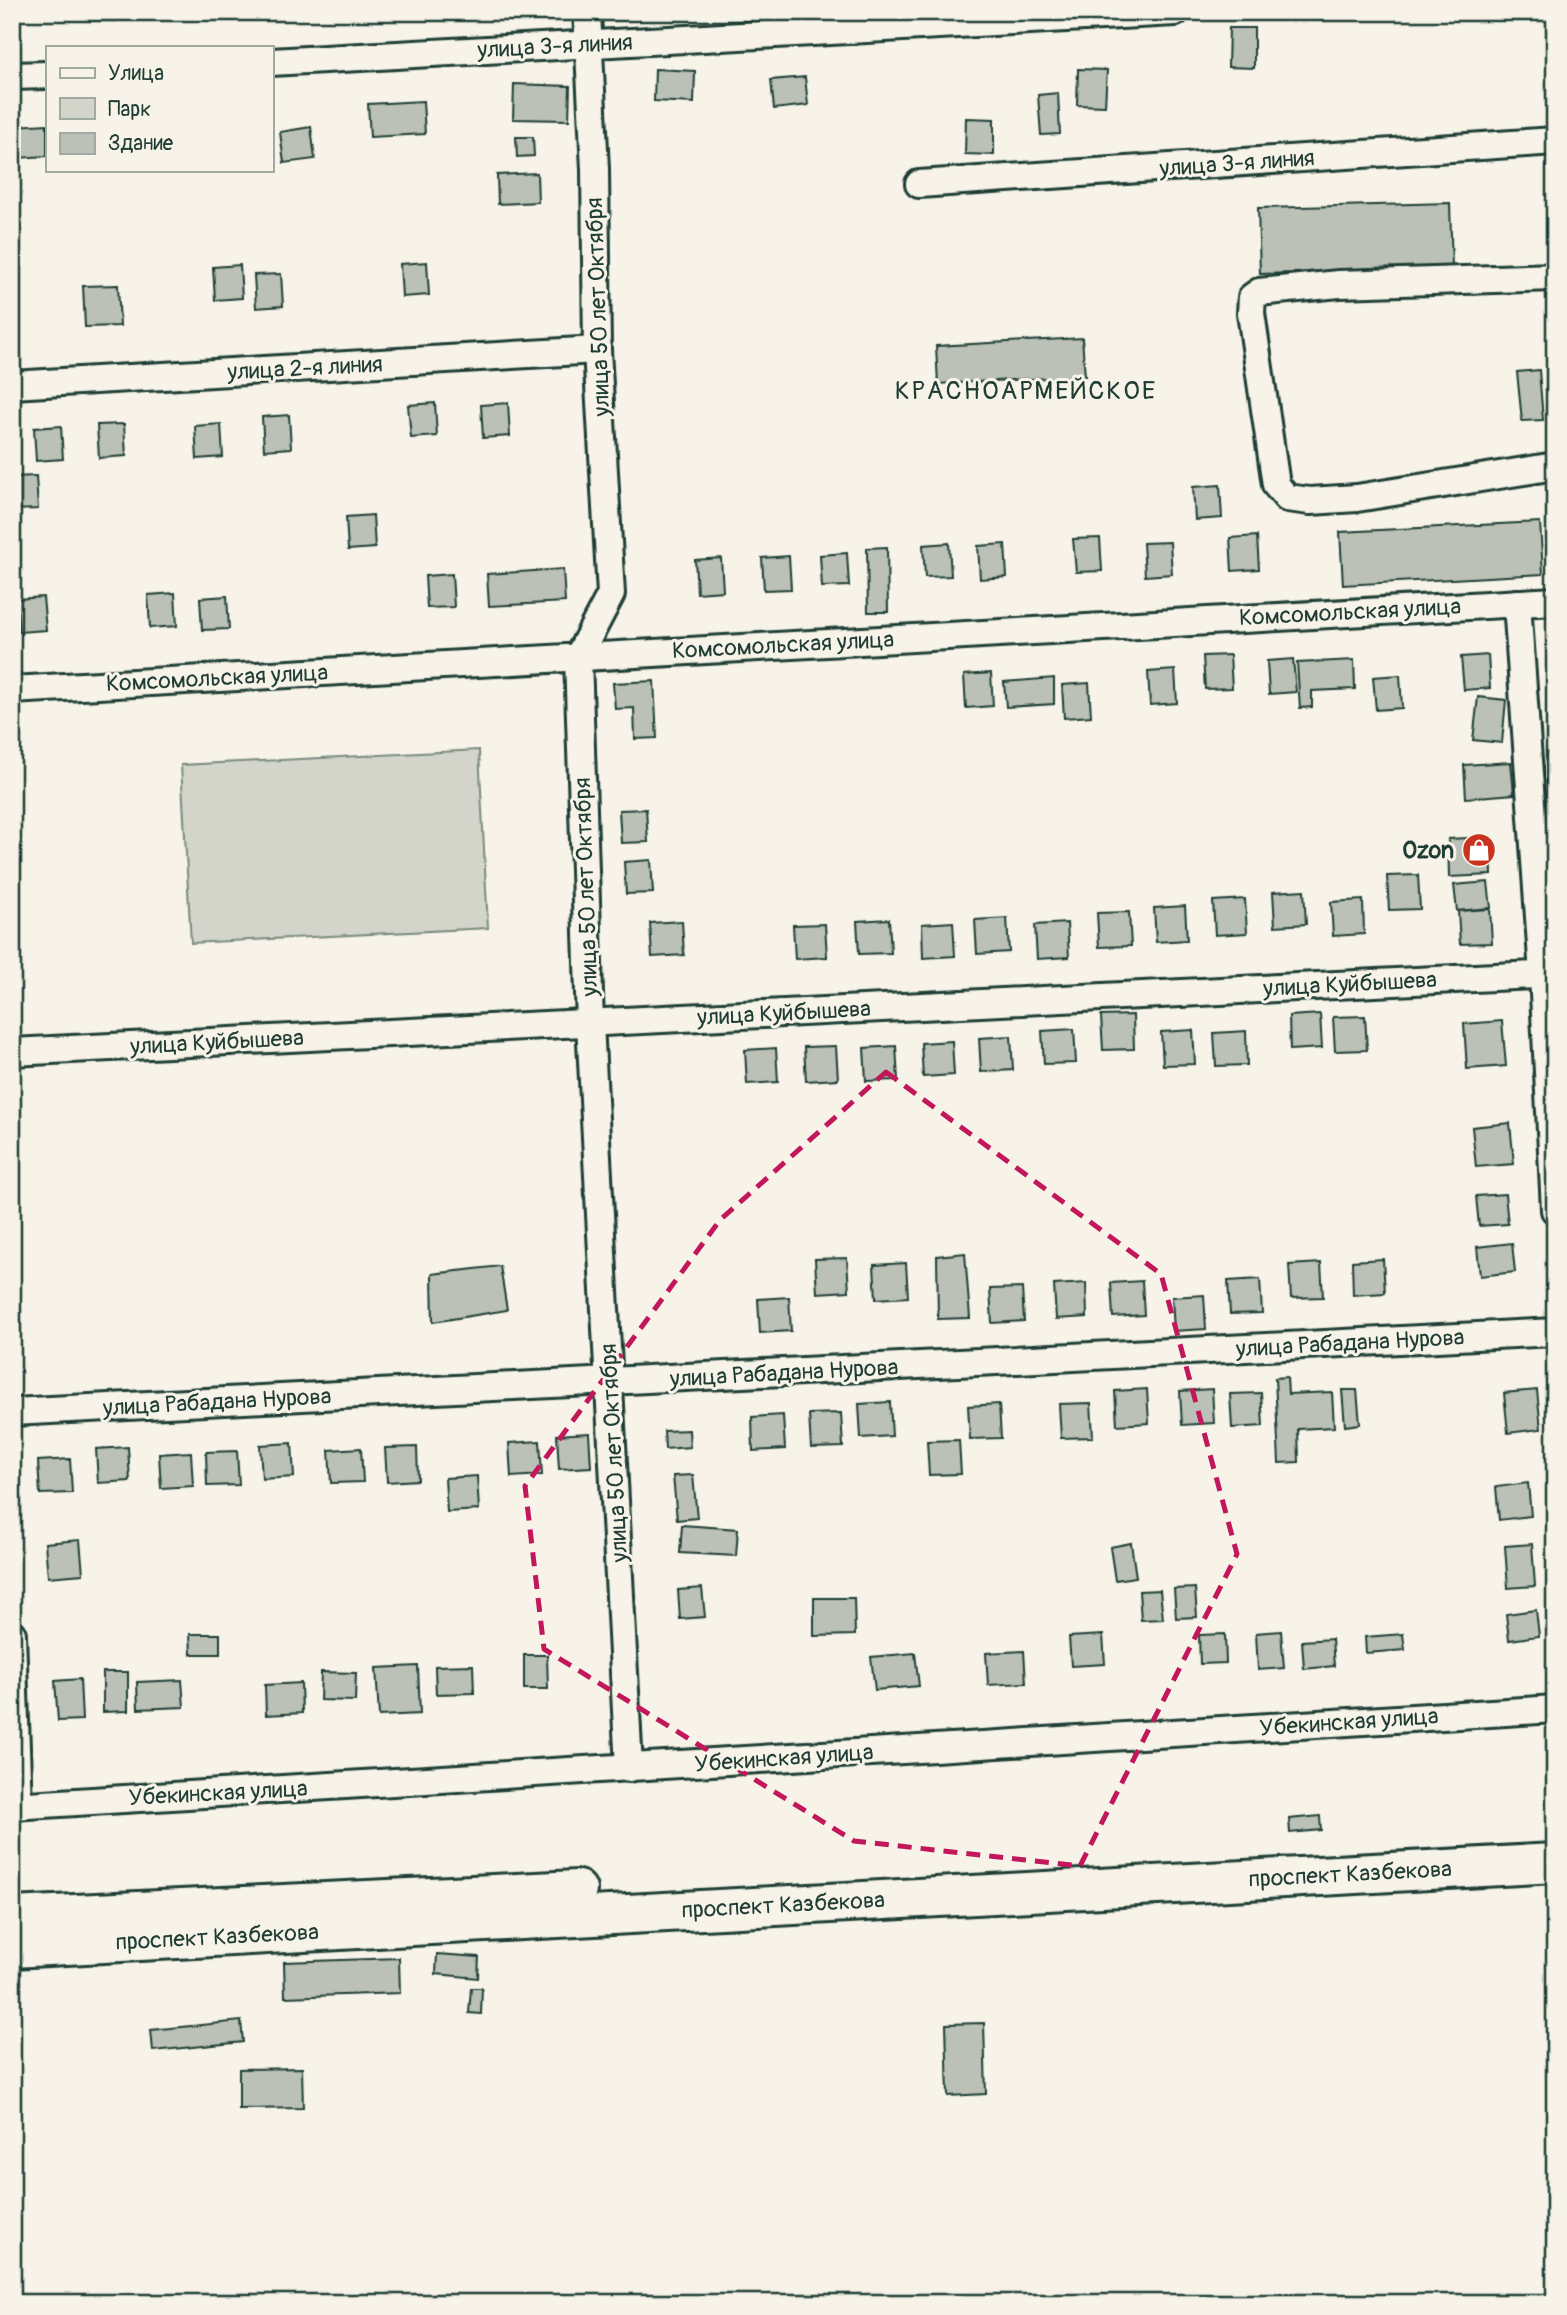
<svg xmlns="http://www.w3.org/2000/svg" width="1567" height="2315" font-family="Pangolin,sans-serif">
<style>
.green{fill:#d3d5ca;stroke:#79897f;stroke-width:2}
.building{fill:#bbc1b6;stroke:#1f3d34;stroke-width:2}
.lines{fill:none;stroke-linecap:round;stroke-linejoin:round}
.minor-casing{stroke:#1f3d34;stroke-width:32}
.highway-casing{stroke:#1f3d34;stroke-width:44}
.minor{stroke:#f7f3e8;stroke-width:26}
.highway{stroke:#f7f3e8;stroke-width:38}
.marked{fill:none;stroke:#c2185b;stroke-width:5;stroke-dasharray:14 9;stroke-linejoin:round}
.labels{text-anchor:middle;dominant-baseline:central;stroke-width:6;stroke-linejoin:round;paint-order:stroke}
.street-label{font-size:23px;fill:#1f3d34;stroke:#f7f3e8}
.poi-label{font-size:23px;font-weight:bold;fill:#1f3d34;stroke:#f7f3e8;text-anchor:end}
.quarter-label{font-size:26px;letter-spacing:2px;fill:#1f3d34;stroke:#f7f3e8}
</style>
<rect width="100%" height="100%" fill="#f7f3e8"/>
<filter id="ink" filterUnits="userSpaceOnUse"><feTurbulence type="fractalNoise" baseFrequency=".0143" numOctaves="2"/><feDisplacementMap in="SourceGraphic" scale="14" xChannelSelector="R" yChannelSelector="G"/><feConvolveMatrix kernelMatrix="1 2 1 2 8 2 1 2 1" color-interpolation-filters="sRGB"/></filter>
<g filter="url(#ink)">
<polygon class="green" points="479,750 488,928 191,943 181,765"/>
<g class="building">
<polygon points="89,12 115,12 115,21 89,20"/>
<polygon points="1229,28 1254,28 1254,68 1228,67"/>
<polygon points="655,69 695,71 694,103 654,101"/>
<polygon points="1078,69 1107,70 1105,106 1077,105"/>
<polygon points="805,77 808,105 774,109 771,80"/>
<polygon points="514,84 570,86 569,120 513,119"/>
<polygon points="1058,93 1060,134 1041,135 1038,95"/>
<polygon points="423,101 425,134 370,137 368,104"/>
<polygon points="966,118 994,119 994,155 965,154"/>
<polygon points="47,124 47,156 18,158 16,126"/>
<polygon points="311,127 315,159 284,163 280,132"/>
<polygon points="516,137 533,137 534,156 517,157"/>
<polygon points="537,173 538,202 498,204 497,175"/>
<polygon points="1450,203 1452,268 1260,274 1258,208"/>
<polygon points="427,262 429,295 402,297 400,264"/>
<polygon points="240,265 242,298 215,300 213,267"/>
<polygon points="281,274 283,306 256,308 254,275"/>
<polygon points="118,285 120,326 85,327 83,286"/>
<polygon points="1082,338 1085,376 938,384 936,346"/>
<polygon points="1539,370 1543,420 1522,421 1517,372"/>
<polygon points="435,403 437,436 411,438 408,405"/>
<polygon points="508,403 510,436 483,438 481,405"/>
<polygon points="289,415 291,448 264,450 262,417"/>
<polygon points="124,424 126,456 99,458 97,425"/>
<polygon points="221,424 223,457 197,459 195,426"/>
<polygon points="61,426 63,459 36,461 34,428"/>
<polygon points="36,476 38,509 12,510 12,477"/>
<polygon points="1220,485 1222,518 1195,520 1193,487"/>
<polygon points="373,515 375,548 348,550 346,517"/>
<polygon points="1540,522 1543,574 1343,585 1340,532"/>
<polygon points="1257,536 1259,569 1232,571 1230,538"/>
<polygon points="1100,538 1102,571 1076,572 1073,539"/>
<polygon points="1170,542 1172,574 1145,576 1143,543"/>
<polygon points="949,543 951,576 925,577 923,545"/>
<polygon points="1005,544 1007,577 980,579 978,546"/>
<polygon points="887,547 888,612 868,612 867,548"/>
<polygon points="847,553 849,586 822,587 820,555"/>
<polygon points="789,556 791,589 764,590 762,558"/>
<polygon points="721,558 723,591 697,593 695,560"/>
<polygon points="563,569 565,602 489,606 487,574"/>
<polygon points="452,574 454,607 427,608 425,576"/>
<polygon points="175,593 177,626 150,628 148,595"/>
<polygon points="227,596 229,629 202,630 200,598"/>
<polygon points="43,597 46,630 19,632 17,599"/>
<polygon points="1230,655 1232,688 1205,689 1203,656"/>
<polygon points="1488,655 1490,688 1464,690 1461,657"/>
<polygon points="1293,659 1296,692 1269,694 1267,661"/>
<polygon points="1354,660 1355,689 1312,691 1312,707 1300,708 1297,663"/>
<polygon points="1175,670 1177,703 1150,705 1148,672"/>
<polygon points="991,673 993,706 966,708 964,675"/>
<polygon points="1400,675 1402,708 1376,710 1373,677"/>
<polygon points="1054,678 1054,704 1006,707 1004,682"/>
<polygon points="654,681 657,738 635,739 634,708 615,709 613,683"/>
<polygon points="1089,683 1091,716 1064,718 1062,685"/>
<polygon points="1478,697 1506,700 1502,743 1473,740"/>
<polygon points="1511,762 1514,794 1466,798 1464,765"/>
<polygon points="646,809 648,842 621,843 619,810"/>
<polygon points="1491,837 1492,875 1449,877 1448,839"/>
<polygon points="651,860 653,893 626,894 624,862"/>
<polygon points="1418,875 1420,909 1389,910 1387,876"/>
<polygon points="1488,882 1491,908 1457,911 1454,885"/>
<polygon points="1304,890 1306,924 1275,926 1273,892"/>
<polygon points="1245,899 1247,933 1215,935 1213,901"/>
<polygon points="1363,900 1364,934 1333,936 1331,902"/>
<polygon points="1185,906 1187,940 1156,942 1154,908"/>
<polygon points="1490,909 1492,943 1460,944 1458,911"/>
<polygon points="1129,912 1131,946 1099,947 1097,913"/>
<polygon points="1007,918 1009,952 977,954 975,920"/>
<polygon points="889,919 891,953 859,954 857,921"/>
<polygon points="682,921 684,955 652,957 650,923"/>
<polygon points="953,922 955,956 923,958 922,924"/>
<polygon points="1067,923 1069,957 1037,959 1035,925"/>
<polygon points="825,924 827,957 795,959 793,925"/>
<polygon points="1320,1014 1322,1048 1290,1050 1289,1016"/>
<polygon points="1133,1015 1134,1049 1103,1050 1101,1016"/>
<polygon points="1365,1016 1367,1050 1335,1051 1333,1017"/>
<polygon points="1502,1021 1506,1066 1467,1069 1464,1024"/>
<polygon points="1074,1029 1076,1063 1044,1064 1042,1031"/>
<polygon points="1193,1030 1195,1064 1163,1065 1161,1032"/>
<polygon points="1246,1031 1247,1065 1216,1066 1214,1033"/>
<polygon points="1011,1036 1013,1070 981,1072 979,1038"/>
<polygon points="952,1041 954,1075 923,1077 921,1043"/>
<polygon points="836,1046 838,1079 806,1081 804,1047"/>
<polygon points="896,1046 898,1080 866,1081 864,1048"/>
<polygon points="776,1048 778,1082 747,1084 745,1050"/>
<polygon points="1510,1123 1514,1164 1476,1167 1472,1127"/>
<polygon points="1505,1194 1508,1224 1479,1226 1476,1196"/>
<polygon points="1512,1243 1515,1272 1480,1276 1477,1247"/>
<polygon points="965,1253 970,1318 938,1319 937,1256"/>
<polygon points="847,1258 849,1291 817,1293 815,1259"/>
<polygon points="1383,1259 1385,1293 1353,1295 1352,1261"/>
<polygon points="906,1263 908,1297 876,1299 874,1265"/>
<polygon points="1321,1263 1323,1297 1291,1298 1289,1265"/>
<polygon points="500,1266 507,1310 433,1322 432,1274"/>
<polygon points="1260,1279 1262,1313 1230,1314 1228,1281"/>
<polygon points="1142,1281 1144,1315 1113,1317 1111,1283"/>
<polygon points="1086,1283 1087,1317 1056,1319 1054,1285"/>
<polygon points="1022,1288 1024,1321 992,1323 990,1289"/>
<polygon points="1204,1295 1206,1329 1174,1331 1172,1297"/>
<polygon points="789,1297 791,1331 760,1333 758,1299"/>
<polygon points="1287,1377 1288,1394 1332,1392 1334,1427 1298,1429 1299,1462 1279,1463 1275,1378"/>
<polygon points="1147,1389 1149,1423 1117,1425 1115,1391"/>
<polygon points="1212,1389 1214,1423 1182,1425 1180,1391"/>
<polygon points="1342,1390 1357,1390 1360,1424 1345,1426"/>
<polygon points="1537,1390 1541,1429 1508,1433 1504,1393"/>
<polygon points="1261,1393 1263,1426 1232,1428 1230,1394"/>
<polygon points="890,1402 892,1436 861,1438 859,1404"/>
<polygon points="1091,1403 1093,1437 1061,1438 1059,1404"/>
<polygon points="999,1404 1001,1438 970,1439 968,1406"/>
<polygon points="841,1413 843,1447 811,1448 809,1414"/>
<polygon points="783,1415 785,1449 753,1451 752,1417"/>
<polygon points="689,1430 690,1447 665,1449 664,1431"/>
<polygon points="589,1433 591,1467 559,1469 557,1435"/>
<polygon points="959,1440 961,1474 929,1475 927,1441"/>
<polygon points="540,1441 542,1475 511,1477 509,1443"/>
<polygon points="292,1443 294,1477 262,1479 260,1445"/>
<polygon points="128,1447 130,1481 98,1483 96,1449"/>
<polygon points="417,1447 418,1480 387,1482 385,1448"/>
<polygon points="361,1448 363,1482 331,1483 329,1450"/>
<polygon points="237,1451 239,1485 207,1486 206,1452"/>
<polygon points="191,1452 193,1486 161,1488 159,1454"/>
<polygon points="70,1459 72,1493 40,1494 38,1461"/>
<polygon points="693,1475 697,1518 677,1520 673,1476"/>
<polygon points="477,1476 479,1510 447,1512 445,1478"/>
<polygon points="1528,1483 1531,1516 1499,1520 1496,1487"/>
<polygon points="682,1525 738,1529 736,1556 680,1553"/>
<polygon points="80,1540 83,1574 48,1577 45,1543"/>
<polygon points="1131,1543 1136,1577 1115,1580 1110,1547"/>
<polygon points="1532,1544 1535,1586 1508,1588 1505,1546"/>
<polygon points="702,1588 705,1617 680,1619 678,1590"/>
<polygon points="1195,1588 1197,1617 1176,1618 1174,1589"/>
<polygon points="1160,1590 1163,1619 1141,1620 1139,1591"/>
<polygon points="814,1598 854,1598 855,1635 814,1636"/>
<polygon points="1536,1610 1539,1636 1509,1640 1506,1614"/>
<polygon points="1281,1631 1284,1668 1258,1670 1256,1633"/>
<polygon points="190,1634 220,1634 220,1654 191,1654"/>
<polygon points="1225,1634 1226,1663 1200,1664 1199,1635"/>
<polygon points="1403,1634 1405,1650 1366,1653 1365,1637"/>
<polygon points="1103,1635 1105,1664 1071,1666 1069,1637"/>
<polygon points="1332,1639 1334,1666 1304,1669 1302,1641"/>
<polygon points="1024,1651 1026,1683 988,1685 986,1653"/>
<polygon points="915,1653 919,1686 875,1690 871,1657"/>
<polygon points="524,1655 547,1655 548,1689 524,1689"/>
<polygon points="473,1665 474,1693 436,1694 435,1666"/>
<polygon points="418,1666 420,1714 379,1716 376,1668"/>
<polygon points="103,1672 128,1672 128,1711 103,1712"/>
<polygon points="321,1672 356,1673 355,1701 320,1700"/>
<polygon points="80,1679 82,1720 58,1721 55,1681"/>
<polygon points="182,1680 184,1707 138,1709 137,1682"/>
<polygon points="301,1683 302,1713 266,1715 265,1685"/>
<polygon points="1320,1816 1321,1830 1290,1833 1289,1819"/>
<polygon points="437,1954 479,1957 478,1978 436,1974"/>
<polygon points="399,1958 400,1993 285,1997 284,1962"/>
<polygon points="471,1988 482,1988 481,2014 469,2013"/>
<polygon points="241,2021 243,2042 153,2051 151,2030"/>
<polygon points="984,2023 986,2094 948,2096 946,2024"/>
<polygon points="302,2068 303,2108 239,2109 239,2069"/>
</g>
<g class="lines">
<g class="minor-casing">
<g id="minor">
<polyline points="587,12 595,169 597,350 611,594 578,657 590,1023 629,1768"/>
<polyline points="271,62 1175,12"/>
<polyline points="12,76 47,75"/>
<polyline points="919,184 1555,141"/>
<polyline points="1555,277 1339,284 1259,292 1252,297 1251,313 1276,485 1287,498 1310,501 1357,498 1555,466"/>
<polyline points="12,385 597,350"/>
<polyline points="1517,603 1543,974 1555,1210"/>
<polyline points="12,690 1555,601"/>
<polyline points="12,1052 1555,974"/>
<polyline points="12,1412 1555,1332"/>
<polyline points="12,1634 18,1806"/>
<polyline points="12,1806 1555,1709"/>
</g>
</g>
<g class="highway-casing">
<g id="highway">
<polyline points="12,1917 577,1890"/>
<polyline points="12,1948 1555,1863"/>
</g>
</g>
<use href="#minor" class="minor"/>
<use href="#highway" class="highway"/>
</g>
</g>
<path class="marked" d="M886 1072 1161 1274 1237 1554 1080 1866 854 1841 544 1649 525 1486 720 1220Z"/>
<defs>
<g id="shop-disc" transform="scale(1.75)"><circle r="9.5" fill="#c8321e" stroke="#f7f3e8"/><path d="M-5-2.5h2.3a2.7 3.5 0 0 1 5.4 0H5L5.5 6h-11ZM-1.5-2.5h3a1.5 2.3 0 0 0-3 0Z" fill="#fff"/></g>
</defs>
<g fill-rule="evenodd">
<use href="#shop-disc" x="1479" y="850"/>
</g>
<g class="labels">
<g class="street-label">
<text transform="translate(555 46) rotate(-3)">улица 3-я линия</text>
<text transform="translate(1237 163) rotate(-4)">улица 3-я линия</text>
<text transform="translate(598 307) rotate(-92)">улица 50 лет Октября</text>
<text transform="translate(305 368) rotate(-3)">улица 2-я линия</text>
<text transform="translate(1350 612) rotate(-3)">Комсомольская улица</text>
<text transform="translate(783 645) rotate(-3)">Комсомольская улица</text>
<text transform="translate(217 678) rotate(-3)">Комсомольская улица</text>
<text transform="translate(586 887) rotate(-92)">улица 50 лет Октября</text>
<text transform="translate(1350 984) rotate(-3)">улица Куйбышева</text>
<text transform="translate(784 1013) rotate(-3)">улица Куйбышева</text>
<text transform="translate(217 1042) rotate(-3)">улица Куйбышева</text>
<text transform="translate(1350 1343) rotate(-3)">улица Рабадана Нурова</text>
<text transform="translate(784 1373) rotate(-3)">улица Рабадана Нурова</text>
<text transform="translate(217 1402) rotate(-3)">улица Рабадана Нурова</text>
<text transform="translate(614 1453) rotate(-93)">улица 50 лет Октября</text>
<text transform="translate(1349 1722) rotate(-4)">Убекинская улица</text>
<text transform="translate(784 1758) rotate(-4)">Убекинская улица</text>
<text transform="translate(218 1793) rotate(-3)">Убекинская улица</text>
<text transform="translate(1350 1874) rotate(-3)">проспект Казбекова</text>
<text transform="translate(783 1905) rotate(-3)">проспект Казбекова</text>
<text transform="translate(217 1937) rotate(-3)">проспект Казбекова</text>
</g>
<g class="poi-label">
<text x="1454" y="850">Ozon</text>
</g>
<g class="quarter-label">
<text x="1026" y="391">КРАСНОАРМЕЙСКОЕ</text>
</g>
</g>
<rect width="1567" height="2315" fill="none" stroke="#f7f3e8" stroke-width="42"/>
<rect x="21" y="21" width="1525" height="2273" fill="none" stroke="#1f3d34" stroke-width="2.5" filter="url(#ink)"/>
<rect x="46" y="46" width="228" height="126" fill="#f7f3e8" stroke="#a1aaa0" stroke-width="2"/>
<rect x="60" y="68" width="35" height="10" fill="#f7f3e8" stroke="#a1aaa0" stroke-width="2"/>
<text x="108" y="80" font-size="21" fill="#1f3d34">Улица</text>
<rect x="60" y="98" width="35" height="21" fill="#d3d5ca" stroke="#a1aaa0" stroke-width="2"/>
<text x="108" y="116" font-size="21" fill="#1f3d34">Парк</text>
<rect x="60" y="133" width="35" height="21" fill="#bbc1b6" stroke="#a1aaa0" stroke-width="2"/>
<text x="108" y="150" font-size="21" fill="#1f3d34">Здание</text>
</svg>
